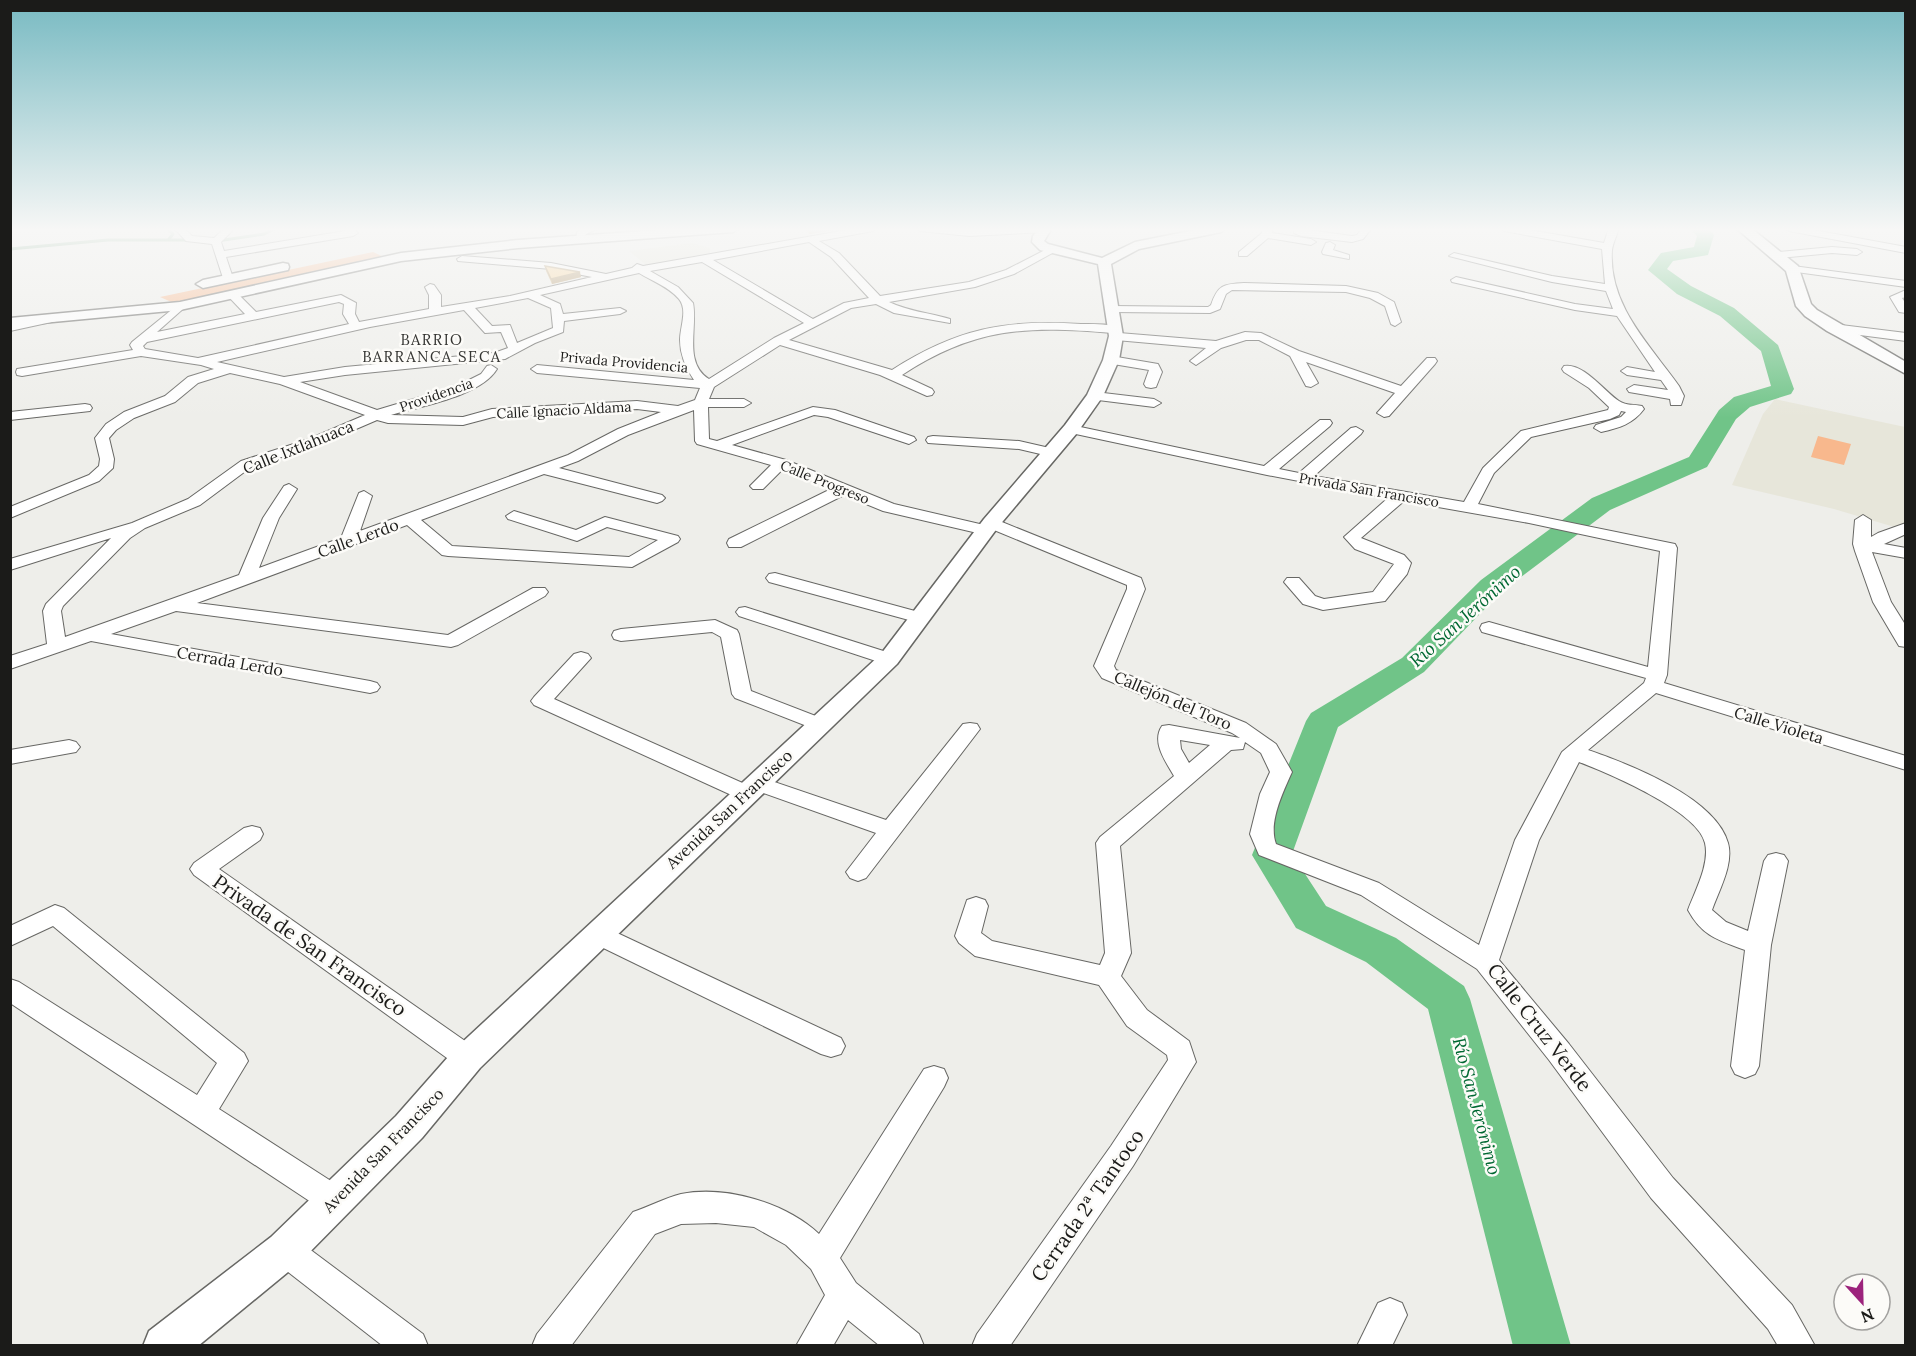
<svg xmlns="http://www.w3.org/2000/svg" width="1916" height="1356" font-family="Lora,serif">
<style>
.built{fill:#e7e6da}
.green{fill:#f8b88d}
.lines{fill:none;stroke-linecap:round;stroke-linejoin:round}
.stream{stroke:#569167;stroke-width:3}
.river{fill:#70c488;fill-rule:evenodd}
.minor-casing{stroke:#676764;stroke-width:2}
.tertiary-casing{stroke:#676764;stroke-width:3}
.secondary-casing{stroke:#676764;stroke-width:3}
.minor{fill:#fff;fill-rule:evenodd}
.tertiary{fill:#fff;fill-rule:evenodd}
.secondary{fill:#fff;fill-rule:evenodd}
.wall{fill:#d7b37a}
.shaded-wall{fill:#af9263}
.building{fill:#fad08e;stroke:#af9263;stroke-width:1.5}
.labels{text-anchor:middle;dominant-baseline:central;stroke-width:5;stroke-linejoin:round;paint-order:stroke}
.far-street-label{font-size:14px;fill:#1b1b19;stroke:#fcfbf8}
.far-neighbourhood-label{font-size:15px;letter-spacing:1.5px;fill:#353532;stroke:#fcfbf8}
.street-label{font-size:16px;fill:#1b1b19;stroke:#fcfbf8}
.water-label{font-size:18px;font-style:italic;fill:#006832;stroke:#fcfbf8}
.near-street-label{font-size:20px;fill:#1b1b19;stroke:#fcfbf8}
</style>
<rect width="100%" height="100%" fill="#eeeeea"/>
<g class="built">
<polygon points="692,243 710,248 710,253 646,265 629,251"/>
<polygon points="1775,399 1905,427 1905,528 1901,529 1834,509 1732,485 1763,414"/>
</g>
<g class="green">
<polygon points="373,252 386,258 176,304 160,297"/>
<polygon points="1818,436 1851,444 1844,465 1811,457"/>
</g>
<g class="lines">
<g class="stream">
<polyline points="167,228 173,234 169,239"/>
<polyline points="217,241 264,234 277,228"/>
<polyline points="10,249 108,240 190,240"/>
</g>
<path class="river" d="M1689 228C1699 228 1708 226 1714 235L1708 255 1673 261 1667 269 1691 286 1734 308 1778 345 1794 389 1791 394 1750 407 1736 419 1707 467 1610 510 1501 592 1424 672 1338 727 1292 854 1326 906 1396 938 1464 986 1470 999 1571 1346H1513L1428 1009 1366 962 1296 928 1252 855 1306 721 1311 713 1402 658 1481 580 1592 498 1689 457 1719 410 1734 397 1771 386 1761 351 1720 316 1677 294 1648 270 1661 253 1694 247 1697 236Z"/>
<g class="minor-casing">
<g id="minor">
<polygon points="174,228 184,228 192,236 214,238 225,228 235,228 221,242 224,251 345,231 342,228 353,228 358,233 353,236 226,257 233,278 228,281 223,278 212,244 186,241"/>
<polygon points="585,228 599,228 586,234 582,242 576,242 577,232"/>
<path d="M858 228H878L873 231 819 241 839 253 880 296 969 282 1006 270 1047 249 1056 251 1014 274 975 287 889 302C907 311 930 313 950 319V323L894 313 876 304 851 308 789 340 892 370C956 329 1005 319 1081 324 1092 324 1113 323 1121 330L1119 333 1216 341 1245 332 1261 333 1299 351 1401 386 1427 358H1435L1437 361 1435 364 1389 416 1384 417 1377 413 1395 393 1306 362 1318 383 1311 387 1306 386 1290 356 1259 340H1246L1221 348 1196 365 1190 361 1206 348 1116 340 1110 336 1112 333C1027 326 975 327 902 375L932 389 934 392 932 395 927 396 880 375 780 345 714 387 709 399H744L751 403 744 407H708L709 439 717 441 813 407 835 410 914 437 916 440 909 444 828 417 814 415 732 445 786 460 894 504 984 525 985 520H997L1141 578 1145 589 1114 666 1116 670 1246 723 1276 744 1292 772C1283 792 1268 823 1276 844L1379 883 1479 945 1515 840 1562 752 1644 683 1646 678 1482 632 1480 628 1482 624 1489 622 1648 667 1660 551 1529 523 1404 501 1361 538 1404 555 1411 563 1407 574 1385 601 1323 610 1303 604 1284 582 1287 578H1299L1315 596 1324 599 1373 592 1394 564 1355 549 1344 537 1388 498 1267 475 1071 433 1064 429 1071 425 1264 466 1320 420H1330L1332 423 1330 426 1279 469 1299 473 1351 428 1356 427 1363 431 1361 434 1314 476 1464 502 1483 468 1521 431 1608 410 1609 407 1589 388 1564 372 1562 369 1564 366C1583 362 1605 392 1619 401 1626 406 1634 404 1642 406L1644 409C1633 424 1619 428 1601 432L1594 428 1596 425 1621 417 1626 412 1621 411 1619 415 1610 419 1531 437 1494 473 1478 504 1675 544 1677 548 1667 675 1664 683 1906 756V770L1656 693 1588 750C1629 764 1716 798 1728 843 1734 864 1719 890 1712 910L1726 922 1748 931 1764 861 1768 855 1776 853 1784 855 1788 861 1771 945 1759 1066 1755 1074 1745 1078 1735 1074 1731 1066 1745 950C1718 940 1702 936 1688 910 1695 891 1710 864 1705 843 1698 811 1608 773 1579 762L1539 840 1499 960 1569 1044 1673 1178 1792 1305 1815 1346H1778L1768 1329 1651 1198 1549 1060 1477 969 1361 895 1259 855 1250 834 1260 794 1270 772 1261 753 1245 742 1243 749 1231 750 1120 846 1131 953 1121 976 1147 1010 1189 1041 1196 1062 1133 1166 1010 1346H972L977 1334 1111 1146 1168 1060 1167 1055 1127 1026 1099 985 975 956 959 943 955 936 967 900 976 897 985 900 988 906 981 933 992 941 1100 965 1105 953 1096 843 1100 837 1174 776C1166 762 1151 742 1162 726L1169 725 1240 738 1232 733 1102 678 1094 666 1127 589V585L994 530 986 535 883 511 844 495 741 547H729L727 543 729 539 831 489 783 469 763 489H753L750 486 771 465 697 444 695 441 694 410 628 435 578 461 559 468 662 495 665 498 662 501 657 503 544 474 421 520 452 546 629 557 658 540 607 527 577 541 508 519 506 516 514 511 576 530 605 517 678 536 680 539 678 542 632 567 448 556 442 555 407 525 197 603 448 635 533 588H545L548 592 545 596 458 645 451 647 176 611 111 634 370 681 377 683 380 687 377 691 370 693 91 641 10 669V656L47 644 43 611 46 604 111 538 10 570V559L132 523 188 499 241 461 309 439 365 415 280 384 230 373 198 383 175 402 134 418 116 430 109 438 114 459 113 468 99 481 10 518V507L89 475 99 466 100 459 95 438 106 424 124 412 165 396 188 377 214 369 201 365 141 356 22 376 17 375 16 372 17 369 133 350 130 345 132 342 180 303 184 304V308L157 332 245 314 226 294 232 291 236 292 256 312 341 295 356 303 355 314 359 322 429 309V295L425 287 430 284 434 285 441 295V307L510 296 592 277 551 269 458 261 457 259 462 256 551 263 606 274 632 268 637 264 643 266ZM809 242 831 257 869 298 844 303 813 319 713 260ZM702 262 804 323 774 338 709 379C683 363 698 327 693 303L678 287 650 271ZM639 273C652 281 669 287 679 299 688 310 680 327 680 340 680 355 686 368 694 380L537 365 531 369 537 373 700 388 695 400 678 406 637 401 492 409 463 417 391 415C421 406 481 396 497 369L491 365 487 366 481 374 457 386 377 410 300 382 345 375 505 359 535 343 563 332 564 321 620 314 626 311 620 308 563 314 560 304 540 295ZM528 298 551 308 553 328 517 343 510 325 492 326 475 308ZM339 302 344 304 343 314 349 324 198 358 145 349 143 346 147 342ZM464 310 485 333 501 332 508 348 494 353 345 367 284 377 217 362 370 327ZM637 409 661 412 618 429 568 455 360 531 372 496 364 491 359 493 341 538 259 568 279 518 297 489 289 484 284 486 263 518 239 575 65 637 61 611 63 606 130 538 145 528 200 505 251 467 319 445 377 420 388 423 463 425 493 417ZM1180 740 1210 745 1189 763 1181 749Z"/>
<polygon points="915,228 1050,229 1045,232 969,236 920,231"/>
<polygon points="1262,228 1273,228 1272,233 1311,239 1316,242 1311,245 1268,238 1247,256 1239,256 1239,252 1262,233"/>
<polygon points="1294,228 1352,236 1357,235 1362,228 1372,228 1363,239 1352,242 1301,236 1294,233"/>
<path d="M1499 228H1519L1604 243 1609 228H1619C1617 235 1613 243 1612 250 1608 305 1650 345 1679 386L1684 396 1681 405H1671L1670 399 1629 392 1627 389 1634 385 1668 390 1661 380 1627 375 1621 371 1627 367 1655 372 1617 316 1575 310 1452 282 1451 280 1456 277 1575 304 1613 309 1606 291 1552 282 1449 256 1454 253 1552 276 1605 284 1602 249 1504 231Z"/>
<polygon points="1784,228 1803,228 1906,247 1906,253 1789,231"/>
<polygon points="1330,242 1335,245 1333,250 1349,255 1349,259 1323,254 1322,252 1326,243"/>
<polygon points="1832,247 1857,249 1862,252 1857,255 1832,253 1779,258 1774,255 1779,252"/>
<polygon points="1793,266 1906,281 1906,287 1789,271 1788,269"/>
<path d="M1244 283 1346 286 1378 293 1394 302 1401 322 1395 326 1391 324 1385 306 1370 298 1346 292 1232 290 1226 294 1220 309 1210 313 1112 312 1106 309 1112 306 1208 307 1211 305C1218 285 1223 284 1244 283Z"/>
<polygon points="1906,290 1906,297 1902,298 1906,304 1906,313 1899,312 1890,297"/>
<polygon points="52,316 58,319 56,321 10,331 10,324"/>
<polygon points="1833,324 1906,333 1906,341 1829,331 1829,325"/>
<polygon points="1111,356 1158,364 1162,372 1156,387 1151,388 1146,387 1144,384 1149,370 1107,363 1105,360"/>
<polygon points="1095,392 1154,399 1161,403 1154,407 1090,399 1088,396"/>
<polygon points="85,404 90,405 92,408 90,411 10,420 10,412"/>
<polygon points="933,436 1019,441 1054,449 1056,452 1049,456 1019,449 928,443 926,440 928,437"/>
<polygon points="1863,515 1871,520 1871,537 1878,533 1906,523 1906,534 1884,544 1906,548 1906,558 1872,552 1891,602 1906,626 1906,647 1899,646 1873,602 1855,551 1853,544 1855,520"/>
<polygon points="775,573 926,614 929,618 926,622 920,623 769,582 766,578 769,574"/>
<polygon points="745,607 896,655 899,659 896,663 882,663 739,616 736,612 739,608"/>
<polygon points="715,620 737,630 739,634 751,691 826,720 829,724 826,728 819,730 812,728 735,698 732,694 721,637 712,632 621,641 614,639 612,635 614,631 621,629"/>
<polygon points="581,652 588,654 591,658 554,699 747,785 749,778 757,776 886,820 963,724 970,723 977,724 980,729 866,878 858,881 850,878 846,872 876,833 755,790 757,793 754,798 746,800 738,798 534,705 531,701 534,697 574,654"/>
<polygon points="69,740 76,742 80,747 76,752 10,764 10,750"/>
<polygon points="252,826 260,828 263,834 260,840 219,869 478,1050 482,1058 478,1066 468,1070 458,1066 194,875 190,869 194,863 244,828"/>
<polygon points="55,905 64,908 244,1053 248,1061 219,1109 345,1190 349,1200 345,1210 334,1214 323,1210 10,1003 10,979 19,982 197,1095 217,1063 53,926 10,946 10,926"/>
<polygon points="598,924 841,1038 845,1046 841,1054 831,1057 821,1054 589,941 585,934 589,927"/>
<path d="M934 1066 944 1069 948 1078 944 1087 840 1258 856 1283 919 1334 924 1346H880L848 1320 833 1346H796L825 1295 811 1269 786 1245 754 1227 716 1223 681 1224 655 1234 571 1346H532L537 1334 633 1212C648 1207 665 1198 681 1194 726 1185 786 1203 819 1234L924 1069Z"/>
<polygon points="285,1235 296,1239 423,1334 428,1346 383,1346 274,1261 269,1250 274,1239"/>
<polygon points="1390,1298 1402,1303 1407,1315 1392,1346 1357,1346 1378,1303"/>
</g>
</g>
<g class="tertiary-casing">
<g id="tertiary">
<polygon points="687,228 739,228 733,232 518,248 401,261 180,310 10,326 10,318 180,302 401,253 518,240"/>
<polygon points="1040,228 1052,228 1044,241 1048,244 1102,258 1135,242 1205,228 1227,228 1221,232 1139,249 1111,264 1123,336 1119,360 1103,396 1077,433 998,527 897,664 480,1068 422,1138 299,1263 198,1346 143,1346 149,1331 271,1237 396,1116 456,1048 881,654 984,519 1065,425 1087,395 1103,360 1109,336 1098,264 1040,250 1032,242 1033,236"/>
<polygon points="283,263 288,264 289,267 288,270 203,288 196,284 203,280"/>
</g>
</g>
<g class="secondary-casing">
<polygon id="secondary" points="1736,228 1751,228 1798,266 1811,304 1817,310 1906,362 1906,374 1827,331 1805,316 1796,306 1786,271"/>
</g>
<use href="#minor" class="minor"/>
<use href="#tertiary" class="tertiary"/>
<use href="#secondary" class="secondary"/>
</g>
<g class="wall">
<polygon points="804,228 848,228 809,234"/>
<polygon points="545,266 581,277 552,284 546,271"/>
</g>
<g class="shaded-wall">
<polygon points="809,228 848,228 809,234"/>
<polygon points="580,272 581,277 552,284 551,279"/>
</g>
<polygon class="building" points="545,266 580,272 551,279"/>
<linearGradient id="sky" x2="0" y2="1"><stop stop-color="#78bac2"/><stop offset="0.55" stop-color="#f7f7f6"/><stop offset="1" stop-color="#f7f7f6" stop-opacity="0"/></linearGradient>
<rect width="1916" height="418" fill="url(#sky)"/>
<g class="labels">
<g class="far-street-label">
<text transform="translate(624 362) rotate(5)">Privada Providencia</text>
<text transform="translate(436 395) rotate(-19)">Providencia</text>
<text transform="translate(564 410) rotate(-3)">Calle Ignacio Aldama</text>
<text transform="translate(825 482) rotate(22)">Calle Progreso</text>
<text transform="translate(1369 490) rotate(10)">Privada San Francisco</text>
</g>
<g class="far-neighbourhood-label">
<text x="432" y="339">BARRIO<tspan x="432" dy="17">BARRANCA SECA</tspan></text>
</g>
<g class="street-label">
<text transform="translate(298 447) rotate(-22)">Calle Ixtlahuaca</text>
<text transform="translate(358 538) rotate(-20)">Calle Lerdo</text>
<text transform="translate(230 661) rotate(10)">Cerrada Lerdo</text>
<text transform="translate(1173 700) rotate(23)">Callejón del Toro</text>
<text transform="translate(1779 725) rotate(17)">Calle Violeta</text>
<text transform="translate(729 809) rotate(-43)">Avenida San Francisco</text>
<text transform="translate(383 1150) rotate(-46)">Avenida San Francisco</text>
</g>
<g class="water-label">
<text transform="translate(1465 616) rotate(-42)">Río San Jerónimo</text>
<text transform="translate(1477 1106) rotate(75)">Río San Jerónimo</text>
</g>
<g class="near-street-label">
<text transform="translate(310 945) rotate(35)">Privada de San Francisco</text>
<text transform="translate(1540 1027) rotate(52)">Calle Cruz Verde</text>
<text transform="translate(1087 1205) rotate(-55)">Cerrada 2ª Tantoco</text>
</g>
</g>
<rect width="1916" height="1356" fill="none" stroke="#1b1b19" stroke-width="24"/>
<g transform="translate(1862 1302) rotate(158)"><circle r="28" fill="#fcfbf8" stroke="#a2a19f" stroke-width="1.5"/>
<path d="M0-4.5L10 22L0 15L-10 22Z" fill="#9c237c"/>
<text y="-9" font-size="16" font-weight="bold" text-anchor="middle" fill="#1b1b19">N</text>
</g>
</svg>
